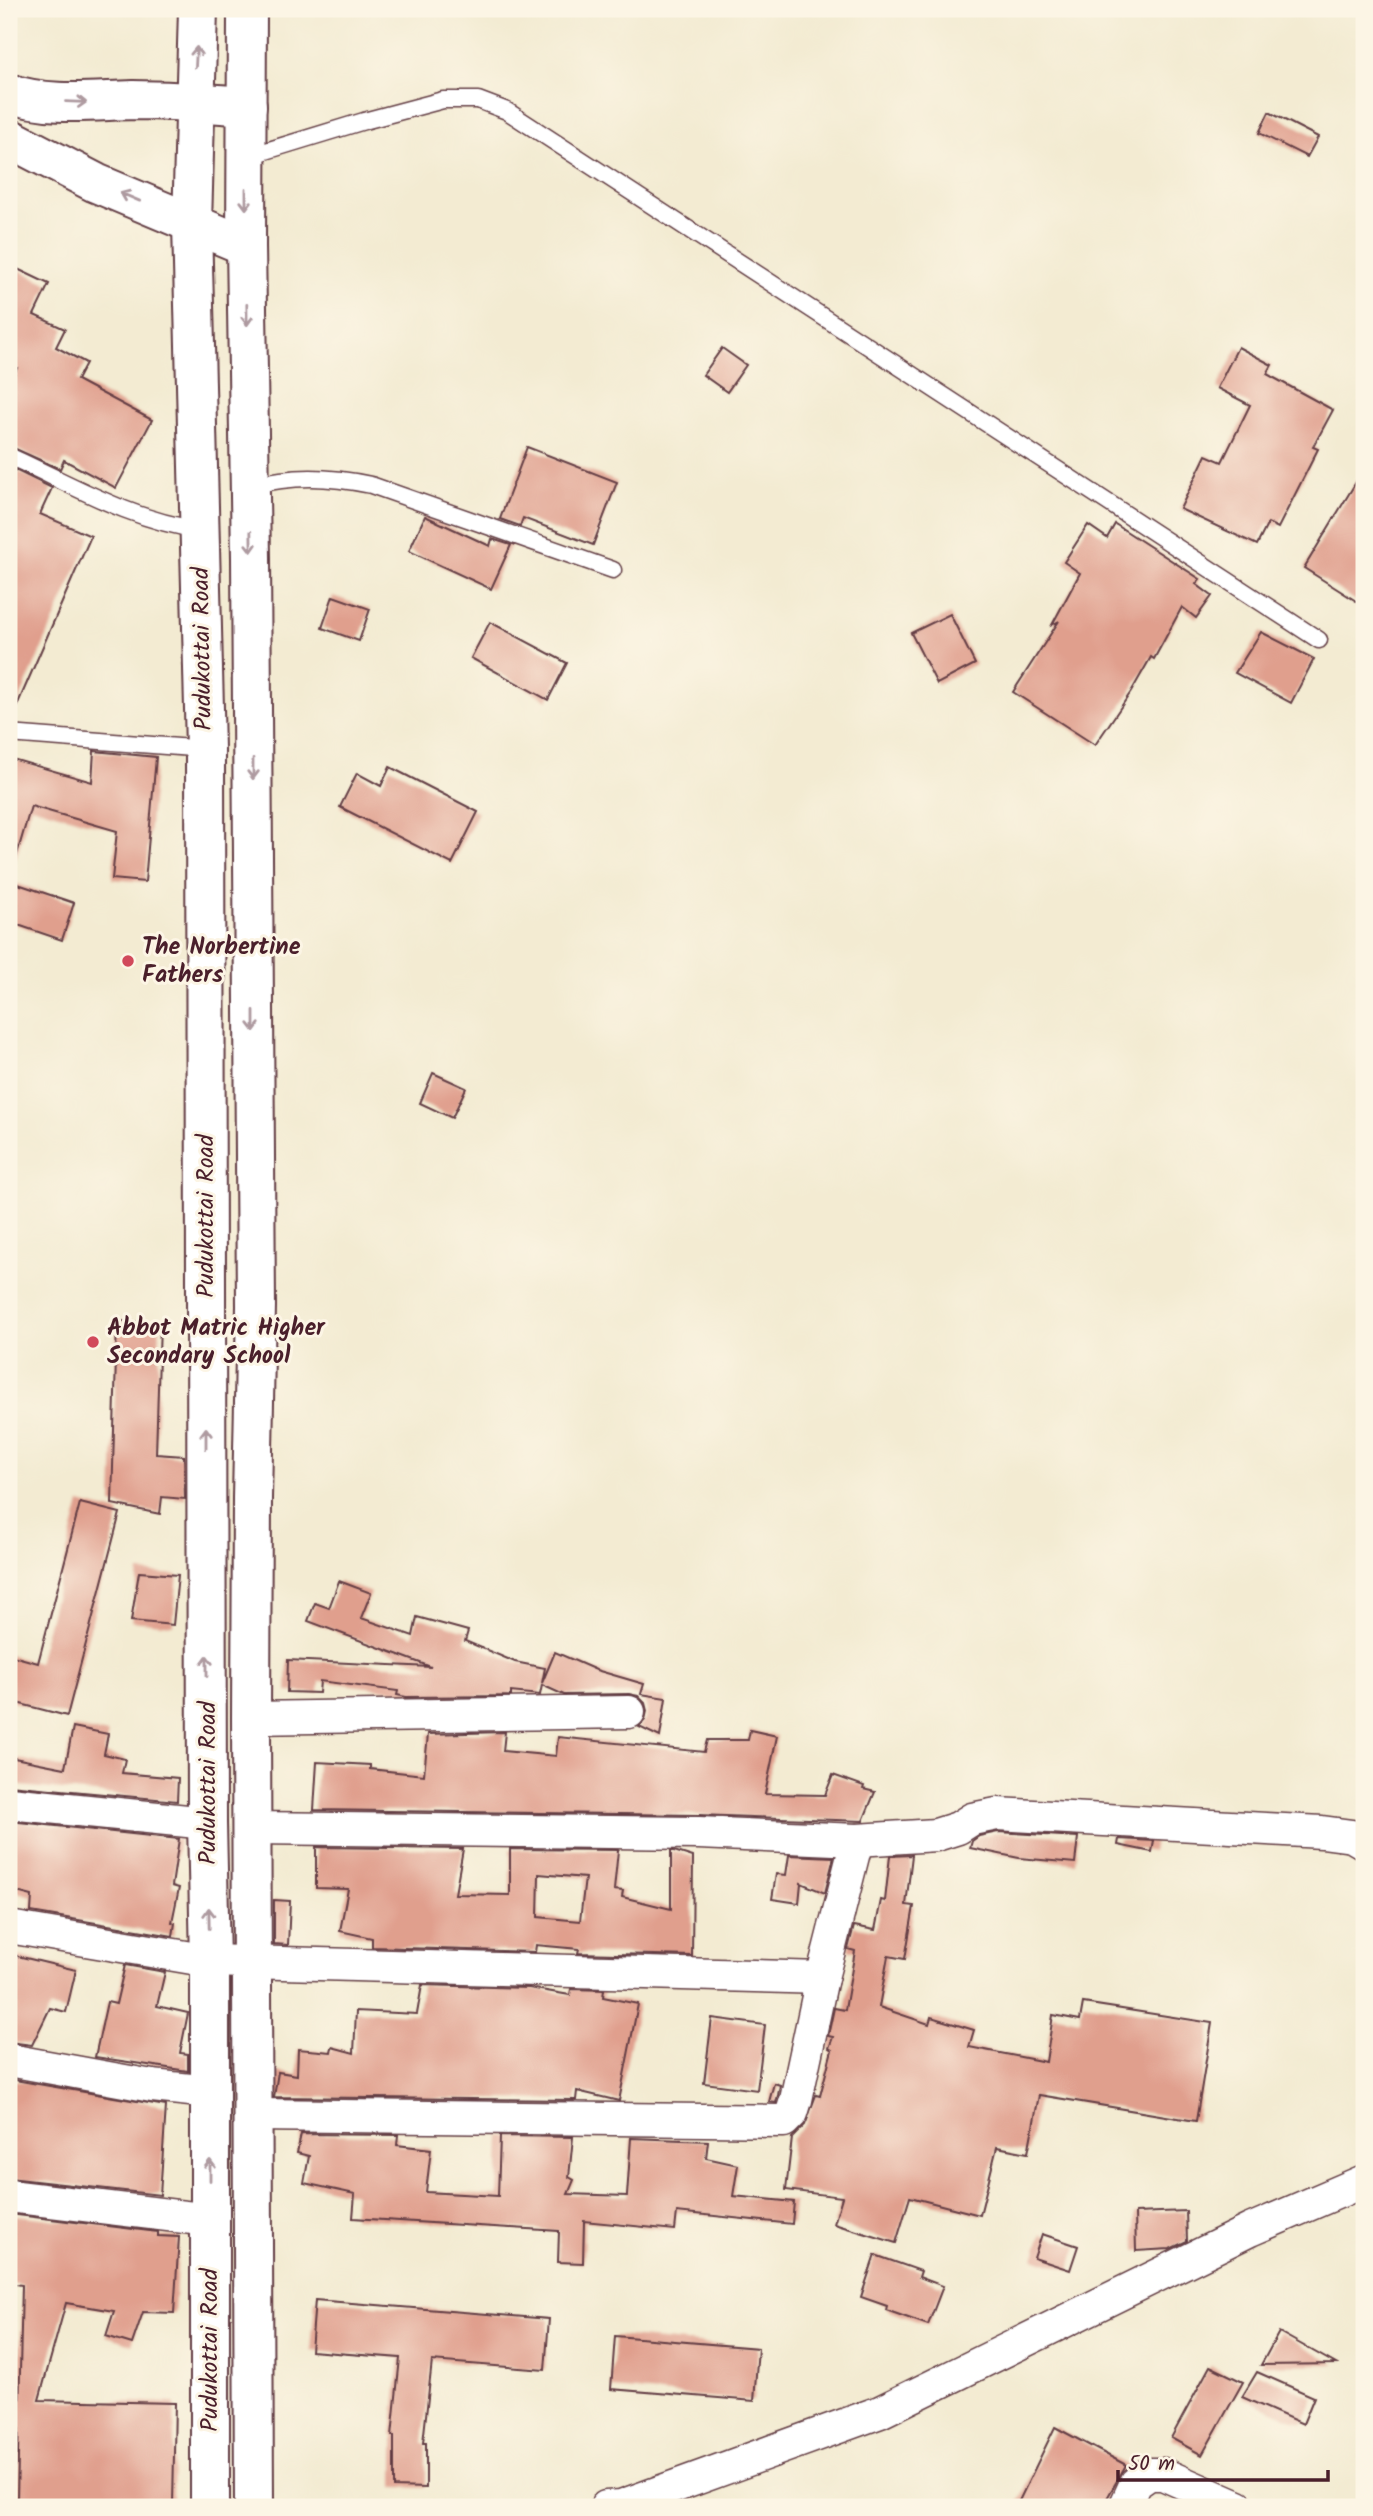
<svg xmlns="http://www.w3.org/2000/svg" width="1373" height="2516" font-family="Kalam,sans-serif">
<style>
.building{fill:#e09f8d;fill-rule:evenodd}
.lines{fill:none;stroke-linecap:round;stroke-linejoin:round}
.lane-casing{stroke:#633e44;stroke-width:19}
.street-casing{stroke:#633e44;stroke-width:35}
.secondary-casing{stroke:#633e44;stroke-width:42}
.highway-casing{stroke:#633e44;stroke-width:42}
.lane{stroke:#fff;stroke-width:16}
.street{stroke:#fff;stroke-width:32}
.secondary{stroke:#fff;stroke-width:38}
.highway{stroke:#fff;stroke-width:38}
.oneway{stroke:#ae9aa0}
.poi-dot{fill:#d1495b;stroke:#fcf5e5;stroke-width:2.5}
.labels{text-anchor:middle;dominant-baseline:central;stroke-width:6;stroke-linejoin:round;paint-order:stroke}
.street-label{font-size:24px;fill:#4a1f2b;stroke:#fcf5e5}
.poi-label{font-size:24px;font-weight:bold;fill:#4a1f2b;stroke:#fcf5e5;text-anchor:start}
</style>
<rect width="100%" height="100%" fill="#fcf5e5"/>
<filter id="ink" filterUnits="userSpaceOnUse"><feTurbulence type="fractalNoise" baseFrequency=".0143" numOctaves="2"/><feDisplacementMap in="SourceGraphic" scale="14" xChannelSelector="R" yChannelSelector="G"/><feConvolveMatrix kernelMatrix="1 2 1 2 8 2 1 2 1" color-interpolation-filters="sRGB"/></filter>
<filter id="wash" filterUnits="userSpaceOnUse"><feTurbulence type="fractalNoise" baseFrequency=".00686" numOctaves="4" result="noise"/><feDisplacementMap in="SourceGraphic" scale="28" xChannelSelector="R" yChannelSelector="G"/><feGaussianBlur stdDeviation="1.57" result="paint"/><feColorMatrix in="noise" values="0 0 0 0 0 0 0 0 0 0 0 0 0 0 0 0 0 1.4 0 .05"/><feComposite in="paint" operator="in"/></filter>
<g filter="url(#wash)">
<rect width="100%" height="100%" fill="#f3ebd2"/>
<g id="blocks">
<g class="building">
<polygon points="1269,112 1318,137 1307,157 1259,133"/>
<polygon points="9,265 49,284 34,315 65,329 56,347 86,363 77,380 152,420 116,488 64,460 60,469 9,446 9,385 17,368 9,364"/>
<polygon points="1238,347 1272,365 1267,374 1333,410 1313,447 1318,449 1278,528 1268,523 1257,545 1180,509 1206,455 1222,462 1250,405 1217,388"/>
<polygon points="722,348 746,365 727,392 703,375"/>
<polygon points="527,447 617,482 593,545 523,518 520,526 500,519"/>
<polygon points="9,467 52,488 40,514 91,536 9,724"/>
<polygon points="1364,469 1364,606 1304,568"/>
<polygon points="425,516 490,546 492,539 511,545 491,589 409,551"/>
<polygon points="1115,524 1200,579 1196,584 1212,596 1196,618 1182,607 1154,659 1151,657 1131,692 1095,745 1013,692 1059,621 1052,625 1080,573 1064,562 1088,525 1107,538"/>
<polygon points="333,596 370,609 359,641 322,628"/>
<polygon points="950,614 975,664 937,684 911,633"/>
<polygon points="490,622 567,663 548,700 471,658"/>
<polygon points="1261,632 1314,659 1291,703 1235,673"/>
<polygon points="94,751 156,757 145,882 112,879 117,831 31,806 15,861 9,860 9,758 92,782"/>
<polygon points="390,767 478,812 452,864 340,807 357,773 381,786"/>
<polygon points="9,881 74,903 62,940 9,922"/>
<polygon points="433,1073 466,1088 452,1118 420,1103"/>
<polygon points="117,1321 160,1323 156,1454 184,1456 185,1499 162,1497 160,1514 112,1504"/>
<polygon points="80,1503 120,1513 67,1716 9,1701 9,1655 38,1663"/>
<polygon points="139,1572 178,1575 173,1625 131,1621"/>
<polygon points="339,1581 371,1593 361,1618 413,1636 417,1617 468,1631 465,1641 515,1662 545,1668 542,1683 555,1652 596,1670 644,1684 641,1694 666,1698 660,1737 639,1727 645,1720 647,1711 645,1703 638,1696 629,1694 564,1695 542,1685 540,1695 511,1692 511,1696 406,1697 397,1695 398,1691 320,1681 319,1693 287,1692 288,1660 431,1667 308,1621 315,1603 329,1608"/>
<polygon points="73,1727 108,1734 104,1754 125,1759 122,1773 178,1778 177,1801 9,1785 9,1757 65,1768"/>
<polygon points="750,1730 777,1736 765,1794 825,1795 833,1775 864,1786 863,1789 875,1792 863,1821 699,1815 314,1810 317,1762 370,1765 370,1769 424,1775 428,1734 505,1732 503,1751 556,1756 558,1737 704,1752 707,1740 748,1740"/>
<polygon points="9,1821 179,1839 172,1886 179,1888 172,1922 175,1923 173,1936 31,1912 32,1896 9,1890"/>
<polygon points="998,1832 1078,1837 1075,1863 1019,1858 970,1848 972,1841 979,1836"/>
<polygon points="1119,1839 1154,1841 1152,1852 1118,1845"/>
<path d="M316 1847 463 1849 455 1894 510 1895V1849L618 1850 614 1890 623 1891 622 1897 671 1909V1851H674L693 1857 692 1956 578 1953 579 1949 536 1945 535 1952 372 1947V1938L340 1931 348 1889 316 1888ZM539 1874 585 1878 580 1921 538 1917Z"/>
<polygon points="789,1855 834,1857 825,1893 801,1883 799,1903 772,1899 776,1874 786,1875"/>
<polygon points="912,1855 906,1905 914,1906 905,1959 888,1956 879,2007 929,2024 931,2017 974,2030 969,2047 1046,2062 1053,2015 1080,2020 1083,2003 1212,2023 1196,2121 1039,2095 1028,2153 997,2147 980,2215 910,2197 896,2243 834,2224 842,2197 786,2190 792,2138 805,2125 816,2095 820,2096 832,2050 829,2048 833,2037 828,2036 834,2008 845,2010 855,1951 848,1949 854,1926 875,1930 881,1900 885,1901 890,1856"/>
<polygon points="274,1900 290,1901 288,1945 274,1944"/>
<polygon points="9,1954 76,1970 66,2012 50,2008 32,2045 9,2042"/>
<polygon points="125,1965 165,1972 157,2006 188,2013 180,2053 188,2054 188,2071 95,2057 107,2002 116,2004"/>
<polygon points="422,1985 529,1988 570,1995 571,1989 604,1990 603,1997 638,2004 619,2101 577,2091 576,2100 274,2097 278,2072 297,2075 298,2049 331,2052 332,2047 354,2053 356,2011 417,2014"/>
<polygon points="712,2018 765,2025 757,2090 704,2083"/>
<polygon points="9,2079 166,2106 160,2195 9,2178"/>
<polygon points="774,2083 780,2085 778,2095 776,2103 769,2102"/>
<polygon points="301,2134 398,2135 397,2145 431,2149 426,2192 498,2196 500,2136 573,2137 569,2177 574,2180 568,2194 627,2196 631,2138 708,2141 706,2158 738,2165 733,2196 794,2202 792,2224 677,2212 675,2230 584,2221 583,2263 558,2262 559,2231 353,2218 355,2194 304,2183 309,2156 297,2153"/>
<polygon points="1186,2211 1187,2241 1170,2249 1136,2251 1135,2213"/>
<polygon points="9,2214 158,2232 158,2236 179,2237 174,2313 143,2312 132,2344 106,2336 114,2311 66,2303 39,2400 175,2403 173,2504 17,2500 22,2285 9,2283"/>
<polygon points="1042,2234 1078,2246 1070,2270 1034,2258"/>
<polygon points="875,2255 921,2271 919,2277 943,2286 928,2325 886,2310 887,2306 861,2297"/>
<polygon points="315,2300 549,2319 545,2370 432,2361 423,2443 426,2443 426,2488 394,2487 394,2436 392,2436 400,2358 311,2351"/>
<polygon points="1279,2332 1336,2364 1261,2365"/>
<polygon points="615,2336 758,2348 754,2401 611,2389"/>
<polygon points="1210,2366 1243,2382 1202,2455 1171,2438"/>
<polygon points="1257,2372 1314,2397 1303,2424 1242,2397"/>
<polygon points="1055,2427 1126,2465 1102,2507 1016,2507"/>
</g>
</g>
</g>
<g filter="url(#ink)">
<use href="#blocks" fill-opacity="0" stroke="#633e44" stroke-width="2"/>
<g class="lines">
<g class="lane-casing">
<g id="lane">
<polyline points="246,157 364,121 443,100 478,100 507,111 1319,640"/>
<path d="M9 456C71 484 132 521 201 530"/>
<path d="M250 486C293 475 328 476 371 485L613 570"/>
<polyline points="9,734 205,749"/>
</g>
</g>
<g class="street-casing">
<g id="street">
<polyline points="251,1718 629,1712"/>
<polyline points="9,1803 207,1823"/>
<polyline points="251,1828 699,1833 857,1840 936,1835 958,1828 972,1819 997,1814 1322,1832 1352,1836 1364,1843"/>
<polyline points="9,1927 210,1961 822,1978"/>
<polyline points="9,2060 152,2086 210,2092"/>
<polyline points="254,2115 784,2121 792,2113 796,2100 822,1978 857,1840"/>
<polyline points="9,2196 210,2220"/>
<polyline points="606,2507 621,2506 880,2412 1250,2230 1364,2181"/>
<polyline points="1125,2507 1136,2483 1149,2474 1163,2474 1238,2507"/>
</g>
</g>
<g class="secondary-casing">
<g id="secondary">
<path d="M9 93C49 107 92 101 133 100 171 100 209 103 247 106"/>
<polyline points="9,138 96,183 246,246"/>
</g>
</g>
<g class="highway-casing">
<g id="highway">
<polyline points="198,9 192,224 205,749 207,1823 210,1961 210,2507"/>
<polyline points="247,9 246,246 251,558 256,1306 252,1498 251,1718 254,2507"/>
</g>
</g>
<use href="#lane" class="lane"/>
<use href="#street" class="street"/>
<use href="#secondary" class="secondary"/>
<use href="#highway" class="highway"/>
</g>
<defs><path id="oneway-shaft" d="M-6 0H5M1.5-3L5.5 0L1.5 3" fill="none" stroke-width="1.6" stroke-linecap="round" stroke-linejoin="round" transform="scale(1.75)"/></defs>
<g class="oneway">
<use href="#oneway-shaft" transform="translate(196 57) rotate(-87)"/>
<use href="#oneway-shaft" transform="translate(76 102) rotate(2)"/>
<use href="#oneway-shaft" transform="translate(130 197) rotate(-157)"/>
<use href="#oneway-shaft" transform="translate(246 199) rotate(90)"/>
<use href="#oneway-shaft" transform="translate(247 315) rotate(89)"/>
<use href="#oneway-shaft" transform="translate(251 542) rotate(89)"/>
<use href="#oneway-shaft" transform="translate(253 769) rotate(90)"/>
<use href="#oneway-shaft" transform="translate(254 1021) rotate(90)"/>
<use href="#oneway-shaft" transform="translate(206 1438) rotate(-90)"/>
<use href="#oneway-shaft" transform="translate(207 1666) rotate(-90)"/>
<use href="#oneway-shaft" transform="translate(209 1918) rotate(-91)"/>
<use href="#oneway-shaft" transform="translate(210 2170) rotate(-90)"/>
</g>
</g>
<g class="poi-dot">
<circle cx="128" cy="961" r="7"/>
<circle cx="93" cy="1342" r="7"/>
</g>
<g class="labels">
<g class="street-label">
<text transform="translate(203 649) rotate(-91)">Pudukottai Road</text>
<text transform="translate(206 1216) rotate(-90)">Pudukottai Road</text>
<text transform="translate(208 1783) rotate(-90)">Pudukottai Road</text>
<text transform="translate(210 2350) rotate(-90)">Pudukottai Road</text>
</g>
<g class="poi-label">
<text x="142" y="947">The Norbertine<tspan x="142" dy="28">Fathers</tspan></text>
<text x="107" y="1328">Abbot Matric Higher<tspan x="107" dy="28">Secondary School</tspan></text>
</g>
</g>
<rect width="1373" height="2516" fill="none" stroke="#fcf5e5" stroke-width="35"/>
<path d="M1118 2470v10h210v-10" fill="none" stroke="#4a1f2b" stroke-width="3.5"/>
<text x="1128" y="2470" font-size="21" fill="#4a1f2b" stroke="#fcf5e5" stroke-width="5" paint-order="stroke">50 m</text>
</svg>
